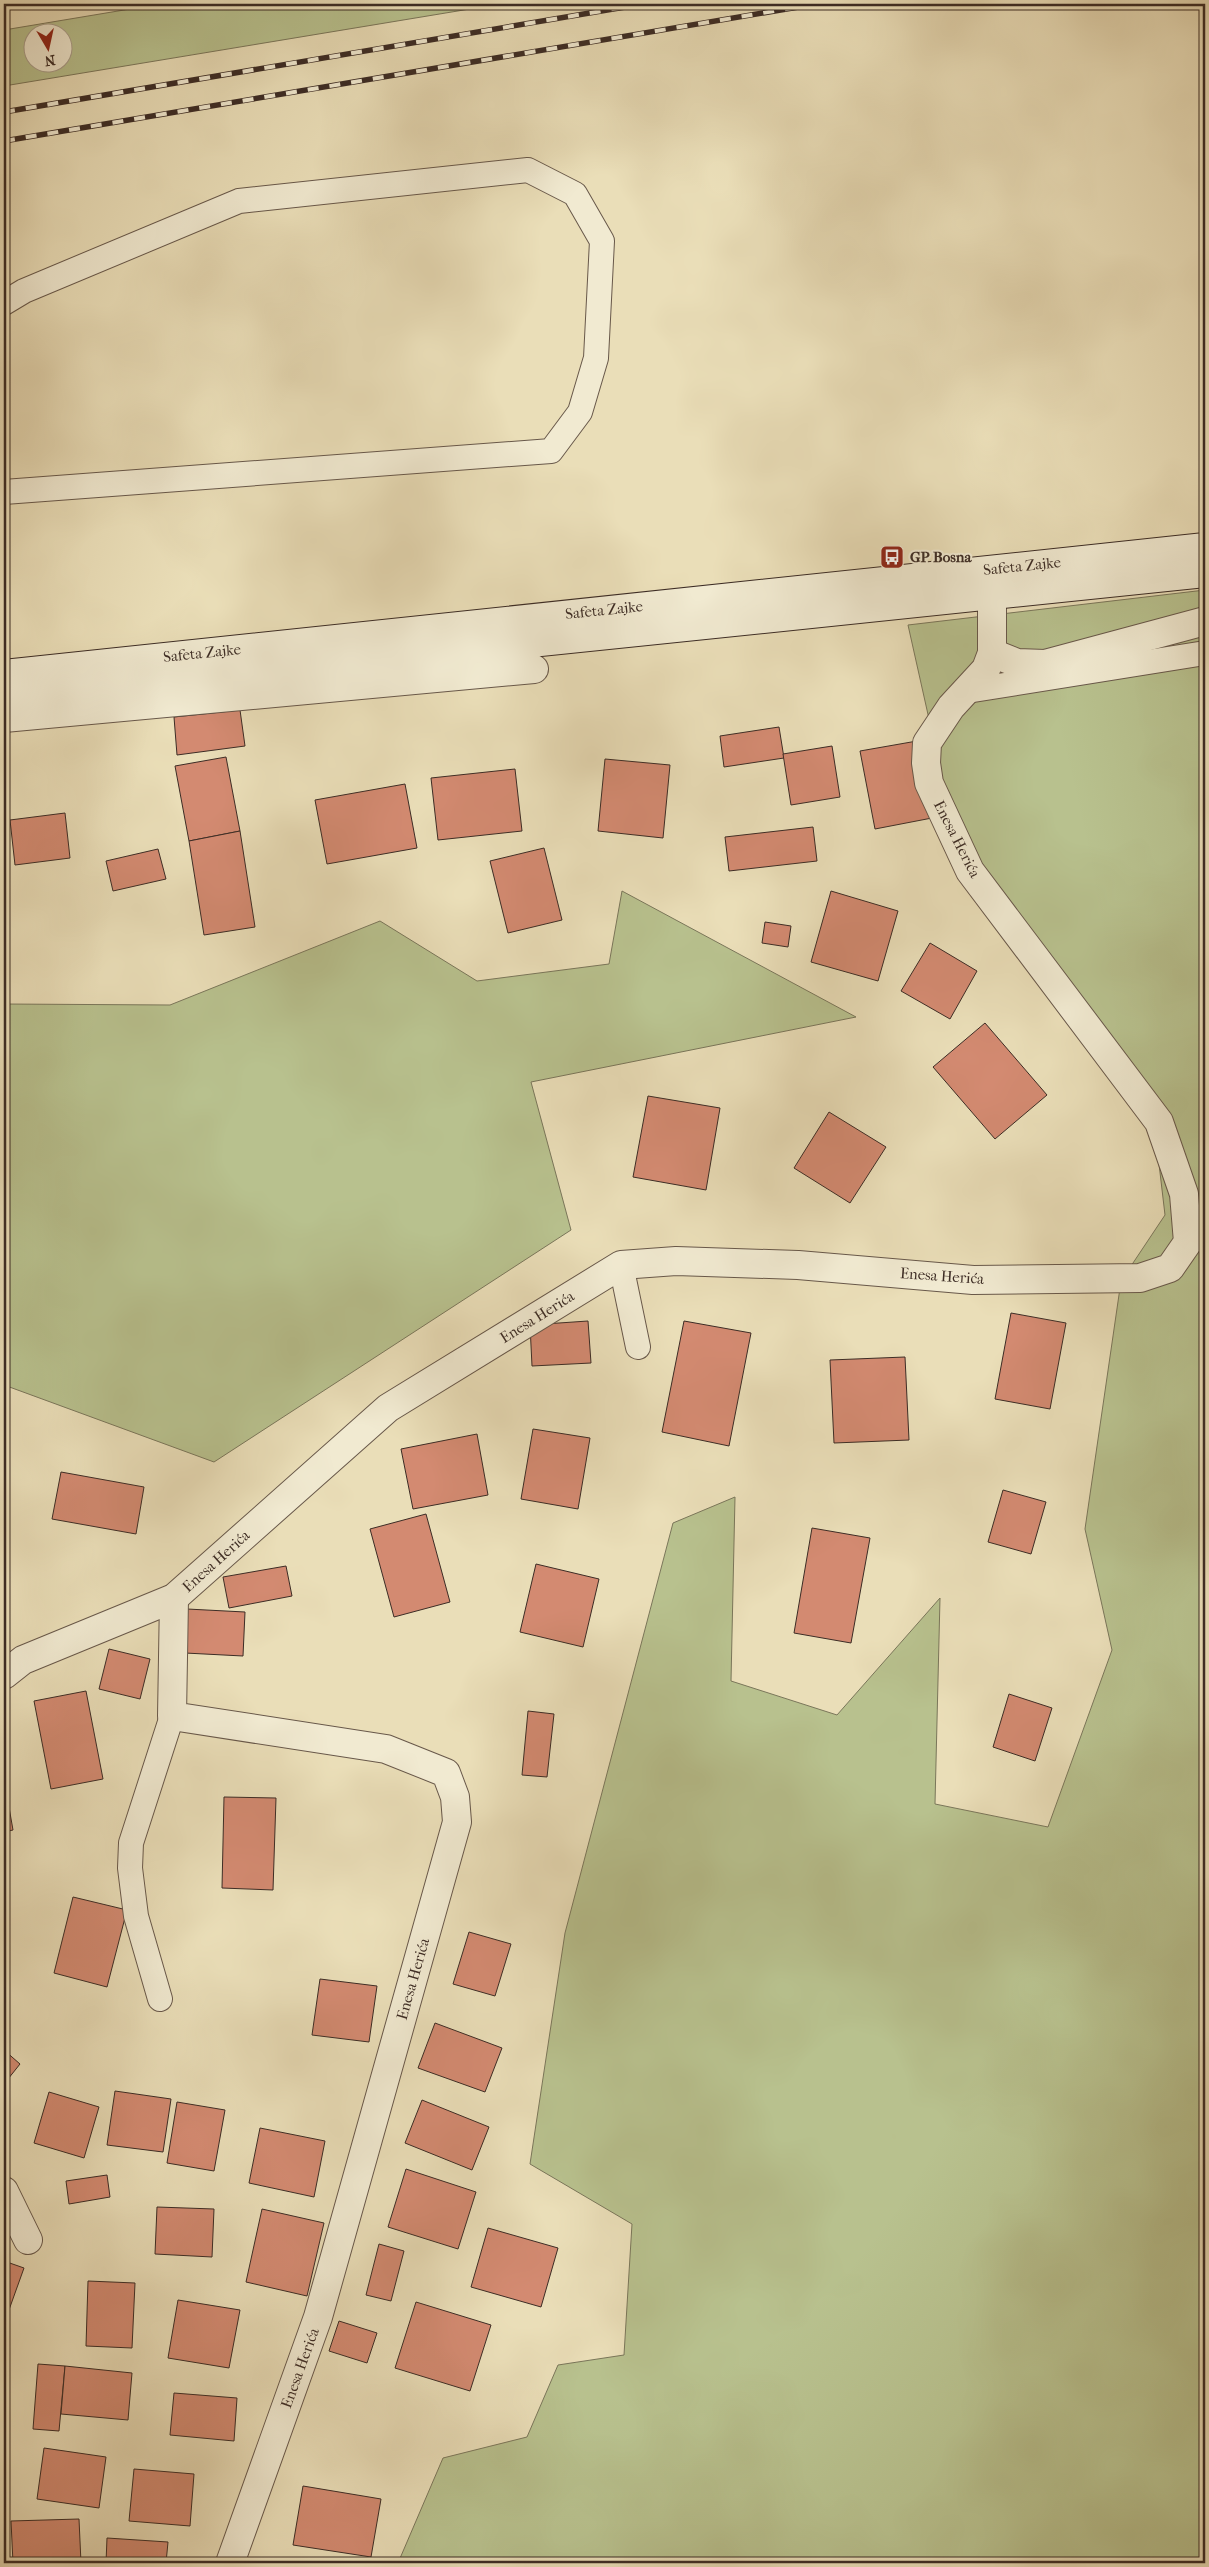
<svg xmlns="http://www.w3.org/2000/svg" width="1209" height="2567" font-family="'IM FELL French Canon',serif">
<style>
.green{fill:#b8c18e;stroke:#7a765a;fill-rule:evenodd}
.building{fill:#d38a71;stroke:#3c2c25}
.lines{fill:none;stroke-linecap:round;stroke-linejoin:round}
.lane-casing{stroke:#68584a;stroke-width:26}
.street-casing{stroke:#68584a;stroke-width:30}
.secondary-casing{stroke:#3c2c25;stroke-width:30}
.lane{stroke:#f1ead1;stroke-width:24}
.street{stroke:#f1ead1;stroke-width:28}
.secondary{stroke:#f1ead1;stroke-width:28}
.rail-casing{stroke:#3c2c25;stroke-width:5.5}
.rail{stroke:#f1ead1;stroke-width:4;stroke-dasharray:11;stroke-linecap:butt}
.labels{text-anchor:middle;dominant-baseline:central;stroke-width:4;stroke-linejoin:round;paint-order:stroke}
.poi-label{font-size:15px;font-weight:bold;fill:#3c2c25;stroke:#f1ead1;text-anchor:start}
.street-label{font-size:15px;fill:#3c2c25;stroke:#f1ead1}
</style>
<rect width="100%" height="100%" fill="#eadeb8"/>
<filter id="stains"><feTurbulence type="fractalNoise" baseFrequency=".004" numOctaves="4"/><feColorMatrix values="0 0 0 0 .2 0 0 0 0 .09 0 0 0 0 .02 0 0 0 .5 -.17"/></filter>
<radialGradient id="worn" r=".72"><stop offset=".6" stop-color="#630" stop-opacity="0"/><stop offset="1" stop-color="#630" stop-opacity=".3"/></radialGradient>
<g class="green">
<path d="M160 4H500L4 86V30ZM32 32H62V62H32Z"/>
<polygon points="1205,590 1205,2563 398,2563 443,2458 527,2437 558,2365 624,2355 632,2224 530,2164 565,1933 673,1523 735,1497 731,1681 837,1715 940,1598 935,1804 1048,1827 1112,1650 1085,1529 1121,1281 1165,1215 1153,1113 963,871 908,625"/>
<polygon points="622,891 856,1017 531,1082 571,1230 214,1462 4,1385 4,1004 170,1005 380,921 477,981 609,964"/>
</g>
<g class="building">
<polygon points="240,710 245,746 177,755 174,717"/>
<polygon points="779,727 784,758 724,767 720,736"/>
<polygon points="917,741 932,818 875,829 860,751"/>
<polygon points="832,746 840,797 791,805 783,754"/>
<polygon points="226,757 240,831 189,841 175,766"/>
<polygon points="605,759 670,765 663,838 598,831"/>
<polygon points="515,769 522,831 438,840 431,778"/>
<polygon points="405,784 417,848 327,864 315,800"/>
<polygon points="65,813 70,858 15,865 10,820"/>
<polygon points="813,827 817,861 729,871 725,837"/>
<polygon points="240,831 255,927 204,935 189,841"/>
<polygon points="544,848 562,920 508,933 490,861"/>
<polygon points="158,849 166,879 113,891 106,861"/>
<polygon points="831,891 898,911 878,981 811,962"/>
<polygon points="765,922 791,926 788,947 762,943"/>
<polygon points="930,943 977,971 950,1019 901,991"/>
<polygon points="985,1023 1047,1095 995,1139 933,1067"/>
<polygon points="648,1096 720,1108 706,1190 633,1177"/>
<polygon points="829,1112 886,1147 850,1203 794,1168"/>
<polygon points="1011,1313 1066,1323 1050,1409 995,1399"/>
<polygon points="588,1321 591,1363 532,1366 530,1325"/>
<polygon points="684,1321 751,1333 729,1446 662,1432"/>
<polygon points="905,1357 909,1440 834,1443 830,1360"/>
<polygon points="533,1429 590,1438 578,1509 521,1499"/>
<polygon points="477,1434 488,1495 413,1509 401,1449"/>
<polygon points="61,1472 144,1487 136,1534 52,1519"/>
<polygon points="1003,1490 1046,1502 1031,1554 988,1542"/>
<polygon points="426,1514 450,1602 394,1617 370,1529"/>
<polygon points="812,1528 870,1538 851,1643 794,1633"/>
<polygon points="536,1564 599,1579 583,1647 520,1632"/>
<polygon points="286,1566 292,1596 229,1608 223,1577"/>
<polygon points="187,1609 245,1612 243,1656 185,1653"/>
<polygon points="109,1649 150,1659 140,1699 99,1689"/>
<polygon points="86,1691 103,1779 51,1789 34,1701"/>
<polygon points="1009,1694 1052,1708 1035,1761 993,1747"/>
<polygon points="528,1711 554,1714 547,1777 522,1775"/>
<polygon points="4,1779 13,1830 4,1832"/>
<polygon points="224,1797 276,1798 273,1890 222,1888"/>
<polygon points="73,1897 127,1910 107,1987 54,1973"/>
<polygon points="469,1932 511,1944 495,1996 453,1984"/>
<polygon points="320,1979 377,1986 369,2042 312,2035"/>
<polygon points="435,2023 502,2048 485,2092 418,2068"/>
<polygon points="4,2050 20,2064 4,2084"/>
<polygon points="115,2091 171,2099 163,2152 107,2145"/>
<polygon points="49,2092 99,2107 84,2158 34,2143"/>
<polygon points="422,2100 489,2127 472,2170 405,2143"/>
<polygon points="177,2102 225,2110 214,2171 167,2163"/>
<polygon points="260,2128 325,2141 314,2197 249,2183"/>
<polygon points="406,2169 476,2192 458,2249 388,2227"/>
<polygon points="107,2175 110,2197 69,2204 66,2181"/>
<polygon points="157,2207 214,2209 212,2257 155,2254"/>
<polygon points="262,2209 324,2223 307,2296 246,2282"/>
<polygon points="488,2228 558,2248 541,2307 471,2287"/>
<polygon points="379,2244 404,2251 391,2301 366,2295"/>
<polygon points="4,2261 24,2268 5,2321 4,2321"/>
<polygon points="88,2281 135,2283 132,2348 86,2346"/>
<polygon points="178,2300 240,2310 229,2368 168,2358"/>
<polygon points="416,2302 491,2325 470,2391 395,2368"/>
<polygon points="339,2321 377,2333 367,2363 329,2351"/>
<polygon points="38,2364 65,2366 59,2431 33,2429"/>
<polygon points="65,2366 132,2373 128,2420 61,2414"/>
<polygon points="174,2393 237,2398 234,2441 170,2435"/>
<polygon points="44,2448 106,2457 99,2508 37,2499"/>
<polygon points="134,2469 194,2474 190,2526 129,2521"/>
<polygon points="303,2486 381,2499 371,2557 293,2545"/>
<polygon points="79,2519 81,2563 13,2563 11,2521"/>
<polygon points="107,2538 168,2542 166,2563 106,2563"/>
</g>
<g class="lines">
<g class="lane-casing">
<g id="lane">
<polyline points="4,303 24,291 239,201 528,170 575,194 602,241 596,358 580,412 551,451 4,492"/>
<polyline points="967,691 1205,653"/>
<polyline points="621,1265 638,1347"/>
<polyline points="160,1999 136,1916 130,1868 131,1843 172,1716"/>
</g>
</g>
<g class="street-casing">
<g id="street">
<polyline points="992,653 992,594"/>
<polyline points="4,718 534,669"/>
<polyline points="174,1598 172,1716 386,1749 446,1773 455,1797 457,1822 318,2317 230,2563"/>
<polyline points="4,1675 23,1660 174,1598 388,1408 621,1265 676,1261 798,1265 973,1280 1140,1278 1170,1268 1188,1242 1184,1194 1159,1122 970,871 929,783 926,763 927,743 951,707 986,669 992,653 1017,663 1045,664 1205,621"/>
<polyline points="4,2191 28,2240"/>
</g>
</g>
<g class="secondary-casing">
<g id="secondary">
<polyline points="4,674 1205,547"/>
<polyline points="4,698 1205,573"/>
</g>
</g>
<use href="#lane" class="lane"/>
<use href="#street" class="street"/>
<use href="#secondary" class="secondary"/>
<g class="rail-casing">
<g id="rail">
<polyline points="4,112 643,4"/>
<polyline points="4,141 816,4"/>
</g>
</g>
<use href="#rail" class="rail"/>
</g>
<defs>
<g id="bus-square" transform="scale(1.25)"><rect x="-9" y="-9" width="18" height="18" rx="4" fill="#8f2418" stroke="#f1ead1"/><path d="M-5-6H5V4H4V6H2V4H-2V6H-4V4H-5ZM-3.5-4V0h7V-4ZM-3.5 1.2v1.5H-2V1.2ZM2 1.2v1.5H3.5V1.2Z" fill="#fff"/></g>
</defs>
<g fill-rule="evenodd">
<use href="#bus-square" x="892" y="557"/>
</g>
<g class="labels">
<g class="poi-label">
<text x="910" y="557">GP Bosna</text>
</g>
<g class="street-label">
<text transform="translate(1022 566) rotate(-6)">Safeta Zajke</text>
<text transform="translate(604 610) rotate(-6)">Safeta Zajke</text>
<text transform="translate(202 653) rotate(-6)">Safeta Zajke</text>
<text transform="translate(957 839) rotate(63)">Enesa Herića</text>
<text transform="translate(942 1276) rotate(4)">Enesa Herića</text>
<text transform="translate(537 1317) rotate(-32)">Enesa Herića</text>
<text transform="translate(216 1561) rotate(-42)">Enesa Herića</text>
<text transform="translate(413 1979) rotate(-74)">Enesa Herića</text>
<text transform="translate(300 2368) rotate(-70)">Enesa Herića</text>
</g>
</g>
<rect width="1209" height="2567" fill="none" stroke="#eadeb8" stroke-width="20"/>
<rect x="5" y="5" width="1199" height="2557" fill="none" stroke="#3c2c25" stroke-width="2.5"/>
<rect x="10" y="10" width="1189" height="2547" fill="none" stroke="#3c2c25"/>
<g transform="translate(48 48) rotate(171)"><circle r="24" fill="#f1ead1" stroke="#a99e8c"/>
<path d="M0-4L9 19L0 12L-9 19Z" fill="#8f2418"/>
<text y="-8" font-size="14" font-weight="bold" text-anchor="middle" fill="#3c2c25">N</text>
</g>
<rect width="100%" height="100%" filter="url(#stains)"/>
<rect width="100%" height="100%" fill="url(#worn)"/>
</svg>
